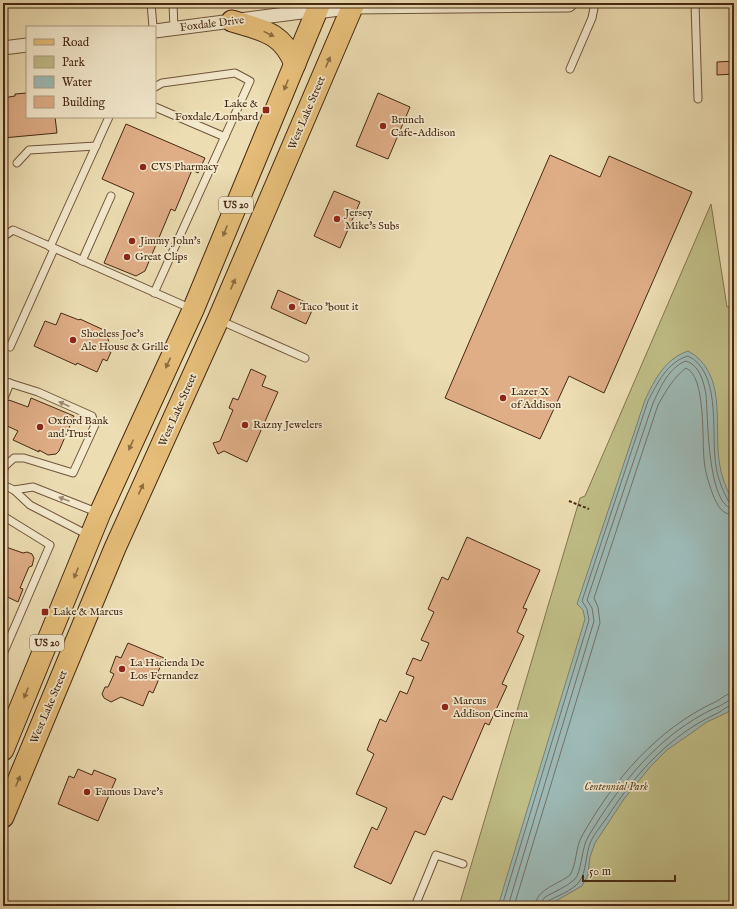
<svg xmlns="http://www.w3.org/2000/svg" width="737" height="909" font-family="'IM FELL English',serif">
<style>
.green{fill:#c0be87;stroke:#83734d}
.water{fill:#9dbab7;stroke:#7a8075}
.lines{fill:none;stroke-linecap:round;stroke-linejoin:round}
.shore{stroke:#727165;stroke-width:1}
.building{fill:#dfad86;stroke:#462813}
.service-casing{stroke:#70553b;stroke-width:9}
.minor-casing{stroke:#70553b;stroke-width:15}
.tertiary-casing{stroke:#70553b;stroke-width:19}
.primary-casing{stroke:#462813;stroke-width:23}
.path{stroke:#462813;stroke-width:2;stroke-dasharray:3 2;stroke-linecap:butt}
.service{stroke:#f3e9cd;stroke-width:7}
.minor{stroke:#f3e9cd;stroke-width:13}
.tertiary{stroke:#f3e9cd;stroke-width:17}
.primary{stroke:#e6be79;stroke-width:21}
.oneway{fill:#8e6c41}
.oneway2{fill:#9c8870}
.poi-dot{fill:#8f2418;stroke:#f3e9cd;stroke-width:1.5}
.labels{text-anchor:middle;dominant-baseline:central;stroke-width:3.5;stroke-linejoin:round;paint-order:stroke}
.shield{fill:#f3e9cd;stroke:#7a624b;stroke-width:1}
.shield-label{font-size:10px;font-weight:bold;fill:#462813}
.street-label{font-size:11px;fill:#462813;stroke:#f3e9cd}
.poi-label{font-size:11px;fill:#462813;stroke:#f3e9cd;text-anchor:start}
.park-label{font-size:11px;font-style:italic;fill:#5e462a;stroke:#f3e9cd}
</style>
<rect width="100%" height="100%" fill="#ecddb2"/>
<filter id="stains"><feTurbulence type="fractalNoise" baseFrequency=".005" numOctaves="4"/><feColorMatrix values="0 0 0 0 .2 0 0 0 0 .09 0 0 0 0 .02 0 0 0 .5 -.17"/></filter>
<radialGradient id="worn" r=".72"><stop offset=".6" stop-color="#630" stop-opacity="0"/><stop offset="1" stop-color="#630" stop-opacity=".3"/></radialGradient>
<polygon class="green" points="711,204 727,307 734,306 734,906 459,906 580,498 585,496"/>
<path class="water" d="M688 351C727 372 714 423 719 460 721 476 726 489 734 503V707L728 712 707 722 667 750 650 767 624 799 595 843 590 857 588 875 582 886 547 906H498L585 619 583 610 577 604 645 400C655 379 665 359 688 351Z"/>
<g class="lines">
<g class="shore">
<path d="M502 906 589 620 587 609 582 601 648 401C657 384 667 362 688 356 720 371 712 428 715 458 716 473 721 488 729 502L734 504"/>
<path d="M508 906 594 621 592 608 587 600 653 403C660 388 669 367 686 361 700 365 704 383 706 395 708 415 707 508 734 509"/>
<path d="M514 906 600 623 598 607 594 598 658 405C666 391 673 378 686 368 706 376 702 440 704 459 705 472 709 484 713 495 717 505 722 515 734 515"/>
<path d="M535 906C536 889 559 884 570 875 577 864 575 847 583 834 614 780 657 729 715 702 722 699 726 693 734 693"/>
<path d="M541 906 542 901 545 897C554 892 566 887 574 880 582 873 581 849 588 837 619 785 659 734 715 708 722 706 727 700 734 699"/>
<path d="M546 906 548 901C557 896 572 891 579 882 587 872 585 854 591 841 595 832 603 824 608 816 636 773 671 734 718 713 723 710 729 705 734 704"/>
</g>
</g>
<g class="building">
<polygon points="734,61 734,74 717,75 717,62"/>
<polygon points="27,93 27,117 55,117 57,133 3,138 3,98 15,96 15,94"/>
<polygon points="378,93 410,107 388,159 356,146"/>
<polygon points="126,124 205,158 198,173 192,170 175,211 171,209 145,271 136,276 104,263 134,193 102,179"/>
<polygon points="550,155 600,177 609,156 692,192 604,393 569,376 540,439 445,398"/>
<polygon points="334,191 360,202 340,248 314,236"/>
<polygon points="278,290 314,306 306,324 271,308"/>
<polygon points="61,313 79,320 80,319 106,331 109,343 107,350 111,352 107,361 103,359 97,372 77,363 76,365 34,346 45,321 56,325"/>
<polygon points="251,369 266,376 262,386 278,392 247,462 224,451 218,454 213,443 220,441 233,410 229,408 233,398 238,400"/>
<polygon points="31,398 74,416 59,451 56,454 48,455 39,450 39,452 13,440 18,431 3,424 3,403 7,402 9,400 28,407"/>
<polygon points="467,537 540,570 523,608 527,609 517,632 524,636 502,684 507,686 489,725 485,723 452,800 443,796 425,835 415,831 391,884 354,867 372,827 377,830 387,808 356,794 374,754 367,750 380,719 386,722 400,691 407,694 414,677 406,674 413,658 421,661 429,643 421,640 434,612 428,609 442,577 448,580"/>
<polygon points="3,546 23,553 27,552 32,554 34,558 32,566 29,567 20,588 23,589 18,602 3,595"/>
<polygon points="128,643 164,658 158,672 161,674 153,693 149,691 143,706 121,697 111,702 104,698 102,694 105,687 108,687 114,674 110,672 116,656 121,658"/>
<polygon points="78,769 92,775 94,770 116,779 98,821 58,804 69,776 74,778"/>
</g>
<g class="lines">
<g class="service-casing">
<g id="service">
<polyline points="151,3 153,27"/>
<polyline points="173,3 174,29"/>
<polyline points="695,3 698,99"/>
<polyline points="570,69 592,18 595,3"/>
<polyline points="155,107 225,137"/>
<polyline points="17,163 29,150 96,146"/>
<polyline points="3,237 13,230 192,309"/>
<polyline points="50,247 109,117"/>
<polyline points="82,261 111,196"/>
<polyline points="154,293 250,81 235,73 162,83 155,87"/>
<polyline points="219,320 305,358"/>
<polyline points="10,347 54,249"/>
<polyline points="3,381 38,392 92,416 95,425 73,473 24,458 14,458 5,466 3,471"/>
<polyline points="4,398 10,383"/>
<polyline points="3,485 14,490 30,505 88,535"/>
<polyline points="14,490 33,487 99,513"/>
<polyline points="3,516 50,545 3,654"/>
<polyline points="415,906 436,855 463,864"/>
</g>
</g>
<g class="minor-casing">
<g id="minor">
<polyline points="155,31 317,10"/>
<polyline points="3,48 27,45"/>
</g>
</g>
<g class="tertiary-casing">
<polyline id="tertiary" points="317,10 353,5 568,3"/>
</g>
<g class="primary-casing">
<g id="primary">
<path d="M232 21C262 30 282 32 295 64"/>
<polyline points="3,750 100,513 193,310 320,3"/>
<polyline points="3,817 115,548 218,320 354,3"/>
</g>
</g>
<polyline class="path" points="569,501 589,509"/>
<use href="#service" class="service"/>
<use href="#minor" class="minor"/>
<use href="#tertiary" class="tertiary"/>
<use href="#primary" class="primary"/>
</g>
<defs><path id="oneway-solid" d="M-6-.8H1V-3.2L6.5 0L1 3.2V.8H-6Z"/></defs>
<g class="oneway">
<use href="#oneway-solid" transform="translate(269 34) rotate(26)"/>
<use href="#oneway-solid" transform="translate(328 62) rotate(-67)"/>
<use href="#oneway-solid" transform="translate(286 85) rotate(112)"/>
<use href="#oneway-solid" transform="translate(225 231) rotate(112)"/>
<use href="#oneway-solid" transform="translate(233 284) rotate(-67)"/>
<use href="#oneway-solid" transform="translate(168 363) rotate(115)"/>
<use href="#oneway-solid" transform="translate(131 445) rotate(114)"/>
<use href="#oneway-solid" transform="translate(141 489) rotate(-65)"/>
<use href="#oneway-solid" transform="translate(76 573) rotate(112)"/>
<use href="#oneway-solid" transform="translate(26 693) rotate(112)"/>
<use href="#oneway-solid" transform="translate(18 781) rotate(-67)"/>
</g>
<g class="oneway2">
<use href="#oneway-solid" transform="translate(64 404) rotate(-156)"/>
<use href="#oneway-solid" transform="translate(64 499) rotate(-159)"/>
</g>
<g class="poi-dot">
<rect x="262" y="106" width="8" height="8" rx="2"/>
<circle cx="383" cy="126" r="4"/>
<circle cx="143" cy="167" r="4"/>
<circle cx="337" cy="219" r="4"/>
<circle cx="132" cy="241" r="4"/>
<circle cx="127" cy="257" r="4"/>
<circle cx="292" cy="307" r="4"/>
<circle cx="73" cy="340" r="4"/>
<circle cx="503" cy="398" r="4"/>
<circle cx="245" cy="425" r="4"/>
<circle cx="40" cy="427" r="4"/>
<rect x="41" y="608" width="8" height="8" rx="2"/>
<circle cx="122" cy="669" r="4"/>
<circle cx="445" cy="707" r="4"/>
<circle cx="87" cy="792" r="4"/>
</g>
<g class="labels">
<g class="shield">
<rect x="219" y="197" width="34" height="16" rx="3"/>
<rect x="30" y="635" width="34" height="16" rx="3"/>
</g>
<g class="shield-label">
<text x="236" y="205">US 20</text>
<text x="47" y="643">US 20</text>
</g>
<g class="street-label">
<text transform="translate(212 24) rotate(-7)">Foxdale Drive</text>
<text transform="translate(307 113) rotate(-67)">West Lake Street</text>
<text transform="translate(178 410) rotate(-66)">West Lake Street</text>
<text transform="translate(49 707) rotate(-67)">West Lake Street</text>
</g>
<g class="poi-label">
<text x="258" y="104" text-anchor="end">Lake &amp;<tspan x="258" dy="13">Foxdale/Lombard</tspan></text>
<text x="391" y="120">Brunch<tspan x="391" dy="13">Cafe-Addison</tspan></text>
<text x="151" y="167">CVS Pharmacy</text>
<text x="345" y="213">Jersey<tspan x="345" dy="13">Mike's Subs</tspan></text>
<text x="140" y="241">Jimmy John's</text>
<text x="135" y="257">Great Clips</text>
<text x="300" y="307">Taco 'bout it</text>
<text x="81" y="334">Shoeless Joe's<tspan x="81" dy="13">Ale House &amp; Grille</tspan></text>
<text x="511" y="392">Lazer X<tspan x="511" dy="13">of Addison</tspan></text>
<text x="48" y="421">Oxford Bank<tspan x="48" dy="13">and Trust</tspan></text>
<text x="253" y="425">Razny Jewelers</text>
<text x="53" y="612">Lake &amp; Marcus</text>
<text x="130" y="663">La Hacienda De<tspan x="130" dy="13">Los Fernandez</tspan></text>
<text x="453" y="701">Marcus<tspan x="453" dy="13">Addison Cinema</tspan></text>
<text x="95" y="792">Famous Dave's</text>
</g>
<g class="park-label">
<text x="616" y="787">Centennial Park</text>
</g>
</g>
<rect width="737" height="909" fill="none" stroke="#ecddb2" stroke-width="16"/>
<rect x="4" y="4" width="729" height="901" fill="none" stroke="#462813" stroke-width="2"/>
<rect x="8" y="8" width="721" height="893" fill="none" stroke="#462813"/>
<rect x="26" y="26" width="130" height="92" fill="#f3e9cd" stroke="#ae9c83"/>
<rect x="34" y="39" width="20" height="6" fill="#e6be79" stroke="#ae9c83"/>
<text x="62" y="46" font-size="12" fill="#462813">Road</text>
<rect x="34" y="56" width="20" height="12" fill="#c0be87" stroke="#ae9c83"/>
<text x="62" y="66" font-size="12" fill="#462813">Park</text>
<rect x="34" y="76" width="20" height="12" fill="#9dbab7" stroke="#ae9c83"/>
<text x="62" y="86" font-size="12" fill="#462813">Water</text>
<rect x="34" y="96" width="20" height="12" fill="#dfad86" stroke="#ae9c83"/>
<text x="62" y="106" font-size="12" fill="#462813">Building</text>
<path d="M583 875v6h92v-6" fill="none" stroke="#462813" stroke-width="2"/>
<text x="589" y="875" font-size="12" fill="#462813" stroke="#f3e9cd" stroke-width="3" paint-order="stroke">50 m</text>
<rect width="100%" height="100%" filter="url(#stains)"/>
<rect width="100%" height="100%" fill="url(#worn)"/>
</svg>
